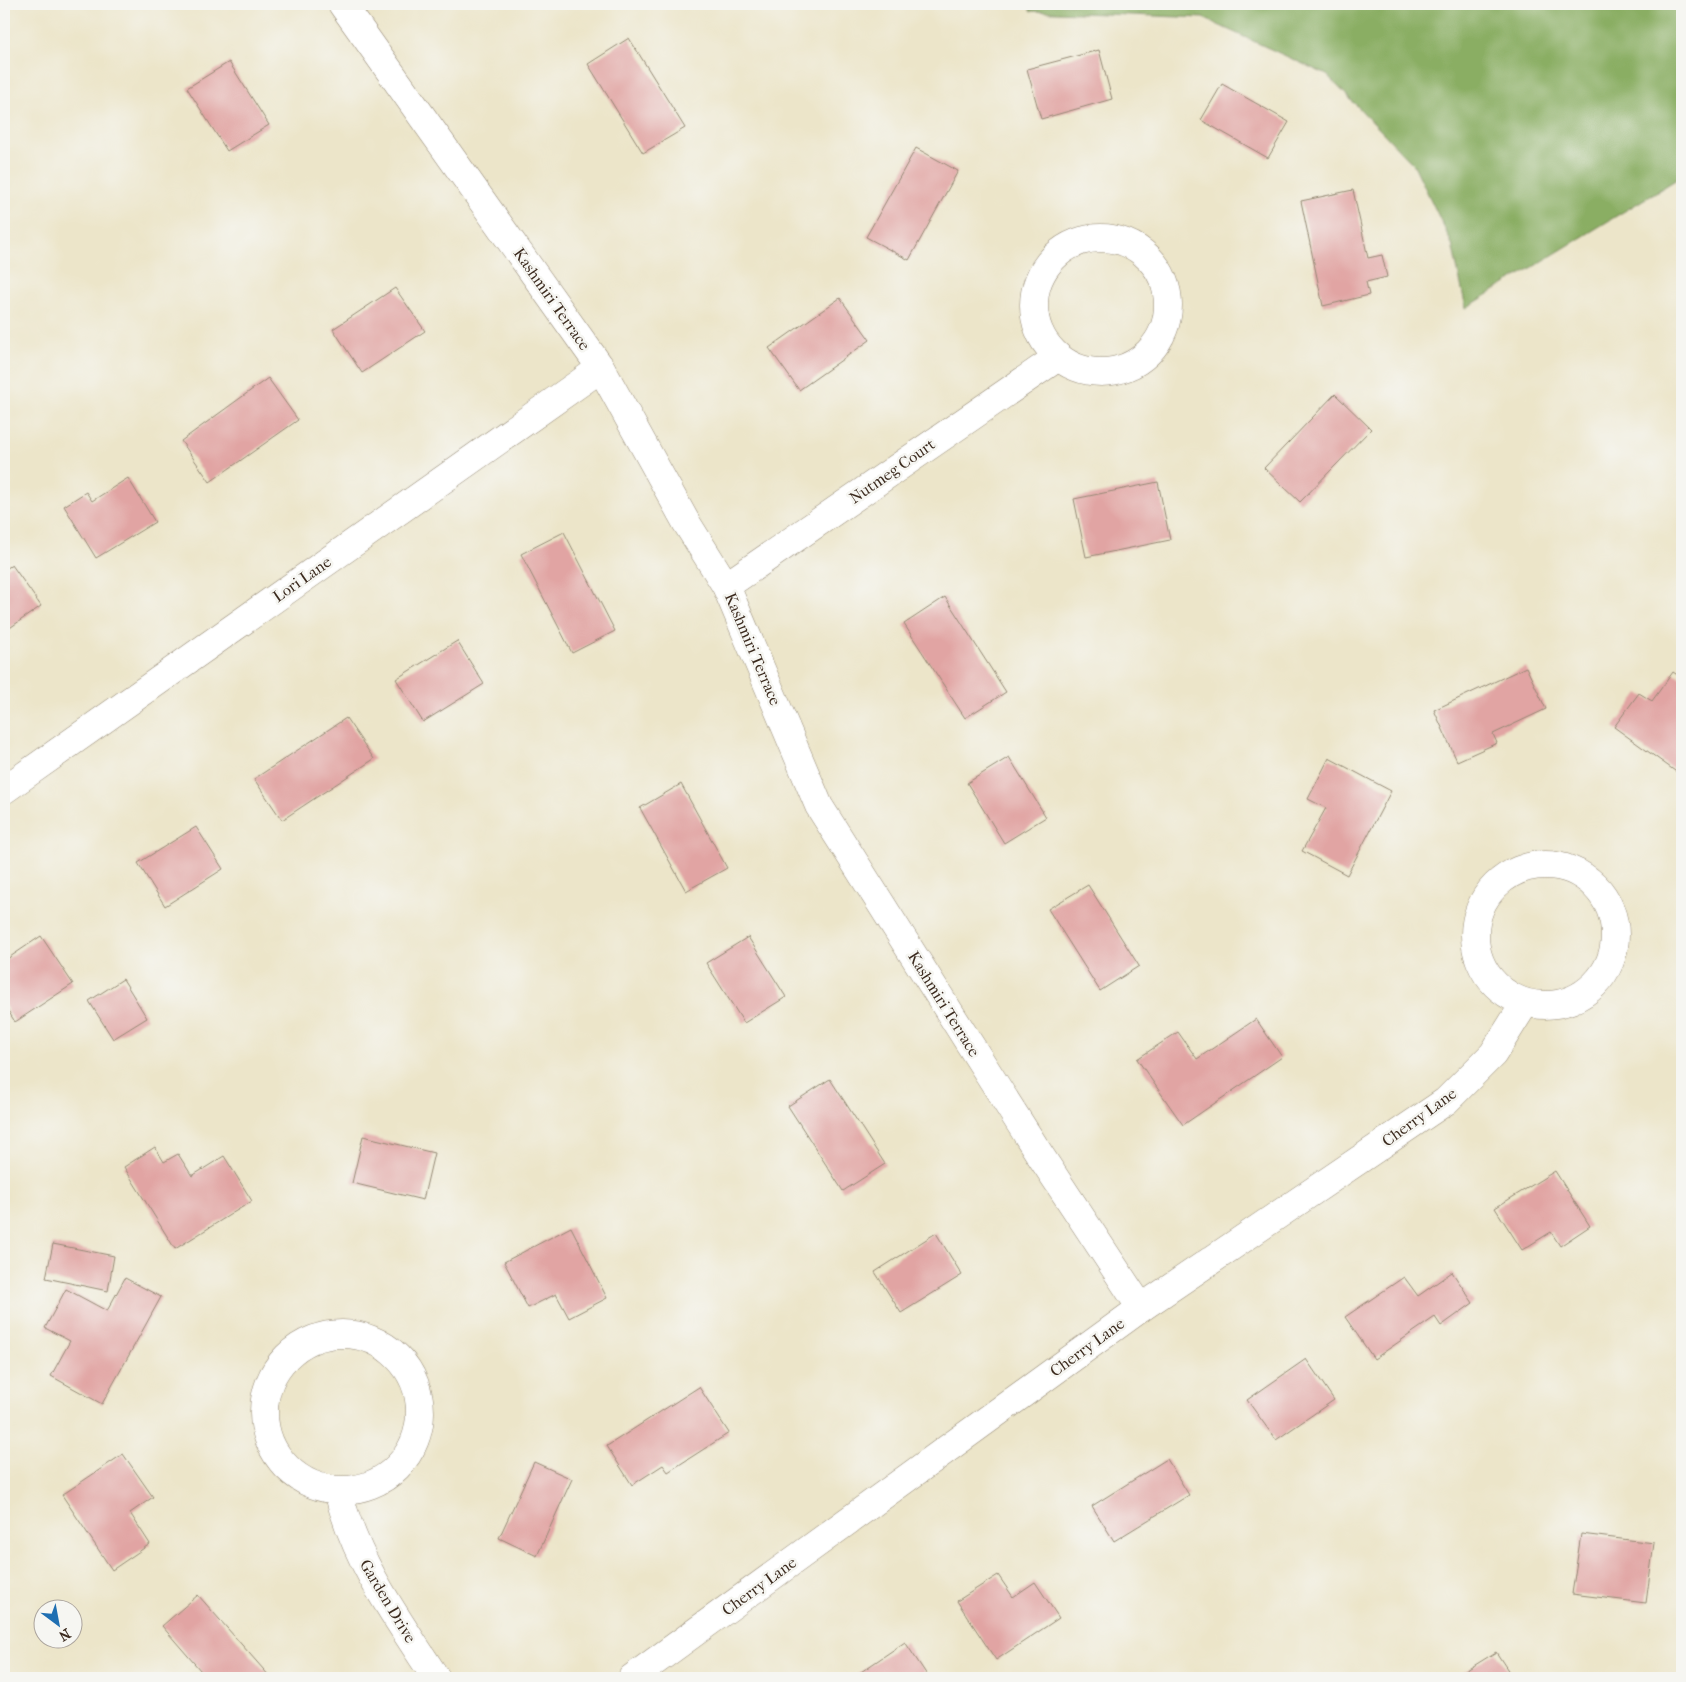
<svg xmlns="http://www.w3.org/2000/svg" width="1686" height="1682" font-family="'IM FELL French Canon',serif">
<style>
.forest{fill:#8aae64;stroke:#626c41}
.building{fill:#e1a4a3}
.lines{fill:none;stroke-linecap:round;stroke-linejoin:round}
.minor-casing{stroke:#948874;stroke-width:29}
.minor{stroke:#fff;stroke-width:28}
.labels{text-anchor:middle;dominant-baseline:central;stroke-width:5;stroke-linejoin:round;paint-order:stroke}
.street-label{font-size:16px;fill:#3b2a1e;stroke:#f6f6f2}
</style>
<rect width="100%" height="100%" fill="#f6f6f2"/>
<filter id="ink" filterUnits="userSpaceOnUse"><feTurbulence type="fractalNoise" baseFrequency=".02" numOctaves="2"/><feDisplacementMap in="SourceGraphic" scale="10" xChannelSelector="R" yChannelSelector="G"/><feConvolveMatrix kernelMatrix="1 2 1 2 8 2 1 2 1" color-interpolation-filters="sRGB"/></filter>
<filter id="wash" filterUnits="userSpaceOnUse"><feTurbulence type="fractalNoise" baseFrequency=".0096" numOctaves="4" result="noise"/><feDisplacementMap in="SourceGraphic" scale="20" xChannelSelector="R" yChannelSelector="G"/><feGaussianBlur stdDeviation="1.12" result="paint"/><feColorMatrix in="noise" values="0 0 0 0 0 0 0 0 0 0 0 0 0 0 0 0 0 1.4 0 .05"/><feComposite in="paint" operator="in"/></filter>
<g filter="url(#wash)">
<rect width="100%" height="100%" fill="#ece5c9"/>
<polygon class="forest" points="1027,4 1682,4 1682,176 1466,308 1452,244 1414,165 1327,75 1203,18 1031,11"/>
<g id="blocks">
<g class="building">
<polygon points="629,38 685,128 643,153 588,64"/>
<polygon points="1099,50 1112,99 1041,119 1027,69"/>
<polygon points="229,62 269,125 227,151 187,88"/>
<polygon points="1222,84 1289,122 1268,158 1201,120"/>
<polygon points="916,148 958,171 909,260 866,237"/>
<polygon points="1353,190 1368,258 1382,255 1387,277 1366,282 1369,295 1323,306 1301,201"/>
<polygon points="395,288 425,331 362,373 333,329"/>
<polygon points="840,298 870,340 799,390 769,348"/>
<polygon points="268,378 298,420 210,482 181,441"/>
<polygon points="1335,394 1371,429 1300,502 1264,468"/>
<polygon points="128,478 155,522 96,558 64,506 86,492 92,501"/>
<polygon points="1158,482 1170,540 1086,557 1074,499"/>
<polygon points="564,532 615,631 572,653 521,554"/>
<polygon points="12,565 41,606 4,632 4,570"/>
<polygon points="945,597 1006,692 965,718 904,624"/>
<polygon points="457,641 484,684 423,722 396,679"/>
<polygon points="1526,667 1546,709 1493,734 1497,743 1457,761 1434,710"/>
<polygon points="1673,672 1682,678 1682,776 1614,727 1639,693 1652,701"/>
<polygon points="346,718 374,759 282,820 254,779"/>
<polygon points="1009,757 1046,817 1004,843 967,783"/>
<polygon points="1329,758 1391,791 1347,875 1302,851 1326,808 1308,799"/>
<polygon points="681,784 727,868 686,891 640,808"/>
<polygon points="196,827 223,869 165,906 138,863"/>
<polygon points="1088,885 1139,966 1100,991 1048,909"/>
<polygon points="41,936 73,984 15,1022 4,1004 4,961"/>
<polygon points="748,937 786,997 744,1023 706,963"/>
<polygon points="123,979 147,1018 113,1039 89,1001"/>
<polygon points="1256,1019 1282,1057 1183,1125 1137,1059 1178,1032 1197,1059"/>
<polygon points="830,1079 885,1164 843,1191 788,1106"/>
<polygon points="363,1136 434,1153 423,1200 352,1183"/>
<polygon points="155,1147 164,1162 178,1154 192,1176 224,1156 252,1201 175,1249 124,1167"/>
<polygon points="1555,1171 1590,1226 1560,1246 1551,1232 1522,1250 1495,1208"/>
<polygon points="571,1227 607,1298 569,1318 556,1294 528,1308 504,1262"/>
<polygon points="936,1233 962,1275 901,1313 875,1272"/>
<polygon points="53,1244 114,1256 108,1291 46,1278"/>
<polygon points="1452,1272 1473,1303 1441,1326 1435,1317 1374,1359 1345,1317 1404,1277 1418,1296"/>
<polygon points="125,1278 161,1297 102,1404 51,1376 70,1341 45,1328 66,1289 107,1311"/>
<polygon points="1306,1359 1334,1400 1276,1440 1247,1400"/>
<polygon points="699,1387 729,1433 668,1472 663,1465 632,1485 607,1446"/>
<polygon points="123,1454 153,1497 130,1513 150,1544 112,1570 62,1495"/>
<polygon points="1167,1459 1189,1495 1114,1541 1092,1506"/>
<polygon points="534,1462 572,1479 537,1556 499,1538"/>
<polygon points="1581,1534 1654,1543 1646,1603 1572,1594"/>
<polygon points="998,1575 1013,1597 1035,1582 1059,1618 996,1660 957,1601"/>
<polygon points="198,1595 271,1678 207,1678 162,1626"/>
<polygon points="905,1642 929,1678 852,1678"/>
<polygon points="1496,1652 1513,1678 1454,1678"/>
</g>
</g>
</g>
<g filter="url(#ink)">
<use href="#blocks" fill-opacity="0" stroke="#948874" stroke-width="1"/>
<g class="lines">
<g class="minor-casing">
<g id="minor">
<polyline points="342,4 601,368 686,522 726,586 819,806 1040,1155 1141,1308"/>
<circle cx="1101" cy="305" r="67"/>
<polyline points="726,586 1058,357"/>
<polyline points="4,790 601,368"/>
<circle cx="1545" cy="935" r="70"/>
<circle cx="342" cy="1412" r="78"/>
<path d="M338 1491C356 1563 396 1617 436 1678"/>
<polyline points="632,1678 1141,1308 1446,1101 1493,1054 1525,1003"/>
</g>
</g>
<use href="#minor" class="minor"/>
</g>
</g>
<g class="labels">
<g class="street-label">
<text transform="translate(552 299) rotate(55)">Kashmiri Terrace</text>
<text transform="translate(892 471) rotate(-35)">Nutmeg Court</text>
<text transform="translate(302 579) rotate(-35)">Lori Lane</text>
<text transform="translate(753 649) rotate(67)">Kashmiri Terrace</text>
<text transform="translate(944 1004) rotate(58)">Kashmiri Terrace</text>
<text transform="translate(1419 1117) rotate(-36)">Cherry Lane</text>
<text transform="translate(1087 1347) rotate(-36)">Cherry Lane</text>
<text transform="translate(759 1586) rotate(-36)">Cherry Lane</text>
<text transform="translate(388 1601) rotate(59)">Garden Drive</text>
</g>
</g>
<rect width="1686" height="1682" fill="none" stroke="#f6f6f2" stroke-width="20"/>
<g transform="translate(58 1624) rotate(148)"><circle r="24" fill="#f6f6f2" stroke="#aba49d"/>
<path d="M0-4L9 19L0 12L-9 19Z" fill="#1f6fb2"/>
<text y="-8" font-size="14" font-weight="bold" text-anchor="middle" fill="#3b2a1e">N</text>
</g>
</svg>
